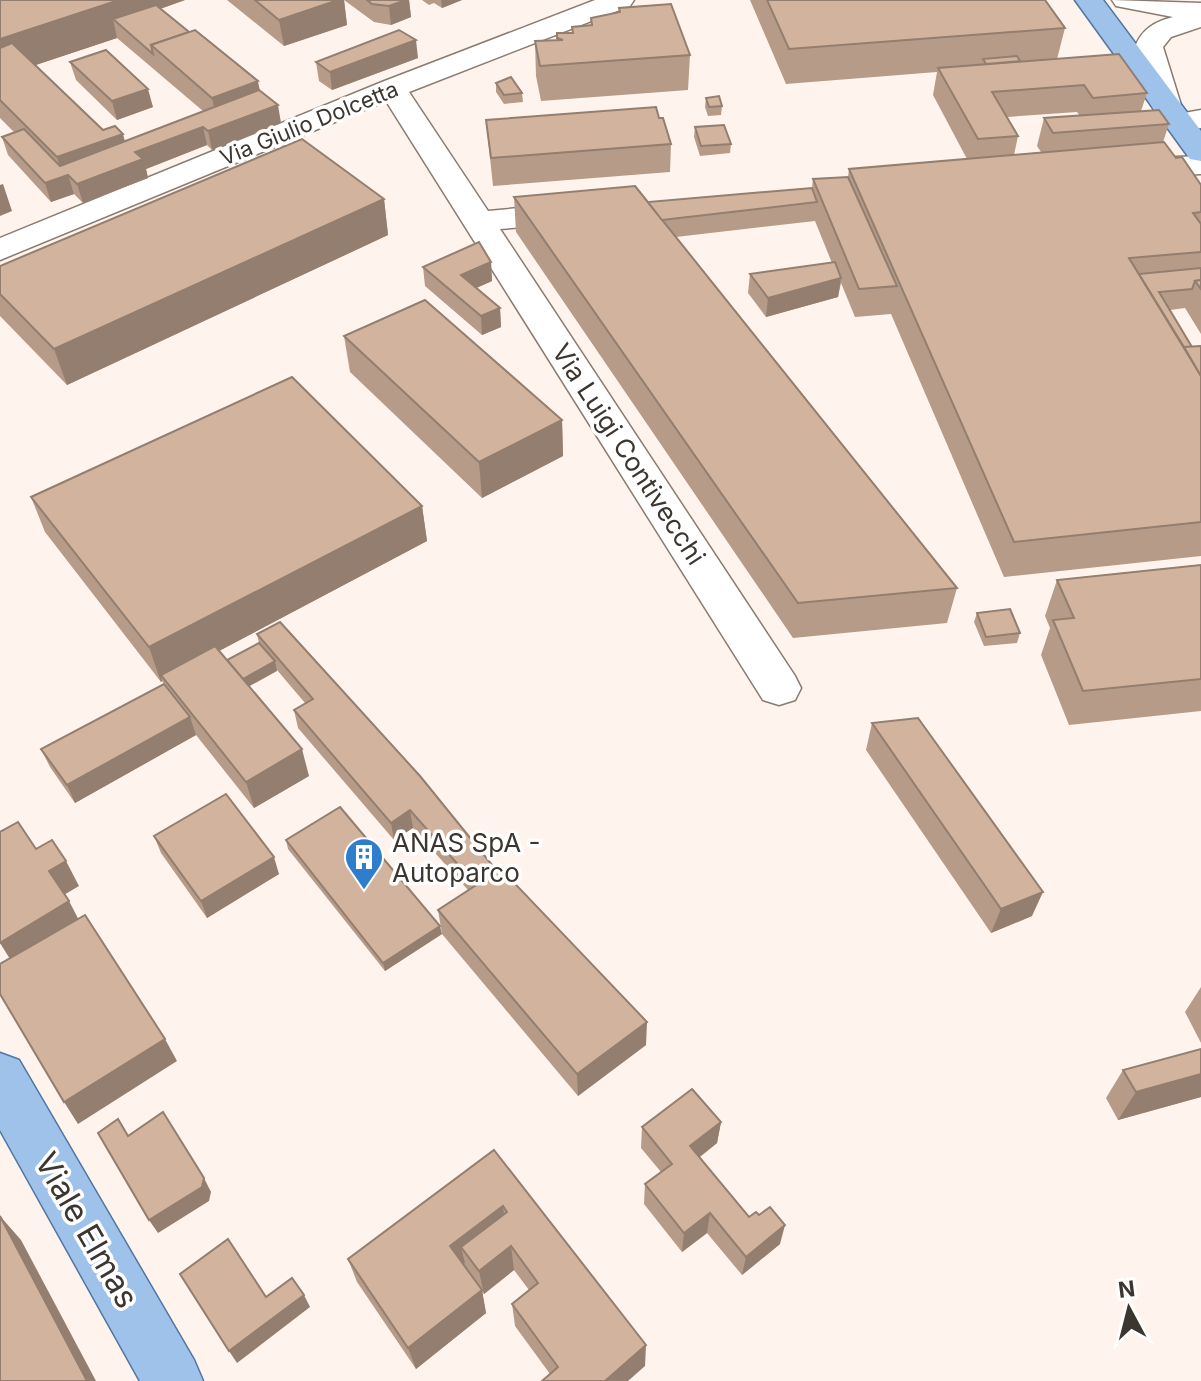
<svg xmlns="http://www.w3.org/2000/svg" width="1201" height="1381" font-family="Inter,sans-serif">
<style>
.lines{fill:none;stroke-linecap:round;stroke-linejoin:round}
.minor-casing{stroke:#8a7b70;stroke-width:3}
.major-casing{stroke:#5176a0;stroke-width:3}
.minor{fill:#fff;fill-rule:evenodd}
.major{fill:#9ec2e9;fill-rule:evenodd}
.wall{fill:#b59b88;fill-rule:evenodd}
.shaded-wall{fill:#937e6f}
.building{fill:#d2b49e;stroke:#937e6f;stroke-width:2}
.labels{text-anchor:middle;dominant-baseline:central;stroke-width:7;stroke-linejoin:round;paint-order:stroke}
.far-street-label{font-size:22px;fill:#3c3631;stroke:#fff}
.street-label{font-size:26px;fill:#3c3631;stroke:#fff}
.poi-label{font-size:26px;fill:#3c3631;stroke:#fff;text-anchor:start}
.near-street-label{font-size:32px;fill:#3c3631;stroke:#fff}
</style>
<rect width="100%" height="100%" fill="#fef4ed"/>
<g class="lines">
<g class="minor-casing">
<g id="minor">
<polygon points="595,0 634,0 630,6 409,92 488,211 573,203 585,206 589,213 585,220 573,223 500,229 795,676 801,688 795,700 779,705 763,700 386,101 0,260 0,238 382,82"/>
<path d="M1112 0 1201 3V27L1171 37 1163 47 1181 105 1177 111 1166 114 1155 111 1151 105 1135 47C1142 29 1154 22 1173 17L1116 6Z"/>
<polygon points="1201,110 1201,128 1178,131 1167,128 1163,122 1167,116"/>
<polygon points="1201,156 1201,174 1128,177 1117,175 1112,168 1117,161 1128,159"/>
</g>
</g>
<g class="major-casing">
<g id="major">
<polygon points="1075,0 1103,0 1201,131 1201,161 1190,159"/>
<polygon points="0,1053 19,1060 194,1360 203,1381 140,1381 0,1130"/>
</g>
</g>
<use href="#minor" class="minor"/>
<use href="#major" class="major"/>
</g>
<g class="wall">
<path d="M0 0H185L160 9 259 90 281 123 212 150 207 145 146 169 148 178 83 203 74 194 51 202 8 155 2 137 14 132 0 118ZM117 38 203 111 125 141 103 130 35 65Z"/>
<polygon points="227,0 409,0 411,17 391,25 374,22 344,0 347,25 284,46"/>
<polygon points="422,0 462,0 442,8 434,3 429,5"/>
<path d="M750 0H1045L1065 28 1057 59 1147 93 1141 111 1169 124 1163 142 1176 158 1201 185V334L1185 308 1170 310 1192 347 1201 345V556L1004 577 891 314 855 317 841 283 838 297 766 317 748 293 750 274 832 263 815 221 676 237 957 588 947 623 793 638 516 232 514 197 648 202 812 188 813 179 848 177 849 169 967 159 933 95 937 72 786 84ZM1077 112 1080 116 1044 118 1037 146 1041 152 1014 155 1018 136 1007 117Z"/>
<polygon points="619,8 690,55 688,90 541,101 536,76 535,41 557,40 557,33 572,33 591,25 591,18 619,12"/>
<polygon points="418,58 332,90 319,81 316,62"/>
<polygon points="70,62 153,107 117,120 76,80"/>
<polygon points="496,83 522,93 523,102 504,104 496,92"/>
<polygon points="706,98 722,106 721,115 708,116 705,107"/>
<polygon points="659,118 671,144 670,172 493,186 486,120"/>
<polygon points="695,127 731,144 730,153 700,156 694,137"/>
<polygon points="384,199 388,235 67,385 0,316 0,266"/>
<polygon points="491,262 492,281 476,288 500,308 501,327 482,335 425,286 423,267"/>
<polygon points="344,336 562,420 563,456 482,498 350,372"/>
<polygon points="31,497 422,506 427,541 219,651 227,660 259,643 257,634 497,871 646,1045 578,1096 442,934 438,910 468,890 413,828 394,840 298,728 294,710 305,703 277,670 249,686 309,776 254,808 196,735 75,803 50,767 41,749 164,684 162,681 161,682 45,532"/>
<polygon points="1201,565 1201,711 1069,725 1041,655 1050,628 1045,616 1057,580"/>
<polygon points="977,613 1020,633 1017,643 984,646 974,622"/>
<polygon points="872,723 1032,916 991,933 866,750"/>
<polygon points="154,836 279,874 207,918 161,853"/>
<polygon points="286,840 442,934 385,971 288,849"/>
<polygon points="1201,987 1201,1043 1185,1012"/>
<polygon points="1201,1049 1201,1097 1118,1120 1106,1098 1123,1070"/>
<polygon points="721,1122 717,1143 700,1157 749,1217 780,1244 742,1275 707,1233 682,1252 644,1204 645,1184 661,1172 641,1148 642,1127"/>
<polygon points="494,1150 645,1366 550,1374 515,1326 512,1304 529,1290 514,1270 484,1294 482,1292 486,1313 416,1369 357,1282 348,1259"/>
</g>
<g class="shaded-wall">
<polygon points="119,0 185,0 157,10 113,19 117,38 0,77 0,39"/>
<polygon points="338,0 344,0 347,25 284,46 279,20"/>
<polygon points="406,0 409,0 411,17 391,25 389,6"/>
<polygon points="441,0 462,0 442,8"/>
<polygon points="416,40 418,58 332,90 330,72"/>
<polygon points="258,81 263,108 218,125 212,98"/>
<polygon points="148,89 153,107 117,120 112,101"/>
<polygon points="278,105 281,123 212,150 208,131"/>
<polygon points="203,127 207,145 146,169 148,178 83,203 77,184 135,152"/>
<polygon points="123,134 130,161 68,175 74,194 51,202 45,183 63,177 57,157"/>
<polygon points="3,184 12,211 0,216 0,185"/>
<polygon points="384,199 388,235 67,385 54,349"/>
<polygon points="491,262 492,281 463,294 461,275"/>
<polygon points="841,278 838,297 766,317 768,298"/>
<polygon points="500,308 501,327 482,335 481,316"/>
<polygon points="562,420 563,456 482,498 479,462"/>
<polygon points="422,506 427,541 164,680 161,675 162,681 161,682 149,647"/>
<polygon points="275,661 277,671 239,692 236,682"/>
<polygon points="190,717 196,735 75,803 67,785"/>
<polygon points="302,749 309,776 254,808 246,782"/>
<polygon points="410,810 413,828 394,840 391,823"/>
<polygon points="274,857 279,874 207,918 201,901"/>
<polygon points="66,861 79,886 62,896 49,871"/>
<polygon points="1043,892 1032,916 991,933 1001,909"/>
<polygon points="69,901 82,926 15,967 0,943"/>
<polygon points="440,926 442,934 385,971 383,963"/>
<polygon points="647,1022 646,1045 578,1096 577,1074"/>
<polygon points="165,1039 177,1061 78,1124 64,1102"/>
<polygon points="1201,1074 1201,1097 1118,1120 1136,1092"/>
<polygon points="721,1122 717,1143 688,1166 690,1146"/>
<polygon points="204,1178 211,1192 209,1201 158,1233 149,1220"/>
<polygon points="503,1206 506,1231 461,1247 465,1263 455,1270 450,1246"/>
<polygon points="710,1213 707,1233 682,1252 684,1233"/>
<polygon points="0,1216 21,1240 96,1381 87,1381"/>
<polygon points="785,1225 780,1244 742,1275 746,1257"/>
<polygon points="511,1246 514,1270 484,1294 479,1271"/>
<polygon points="482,1290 486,1313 416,1369 408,1348"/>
<polygon points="304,1295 310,1307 237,1363 229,1351"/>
<polygon points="646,1345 645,1366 628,1381 605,1381"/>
</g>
<g class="building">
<polygon points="0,0 119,0 0,39"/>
<polygon points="255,0 338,0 279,20"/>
<polygon points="367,0 406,0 389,6 372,4"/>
<polygon points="767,0 1045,0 1065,28 789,49"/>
<polygon points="671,4 690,55 540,66 535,41 563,40 557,38 557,33 573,33 572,27 592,25 591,18 620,12 619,8"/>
<polygon points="156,5 189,32 151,45 153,54 113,19"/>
<polygon points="195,30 258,81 212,98 151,45"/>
<polygon points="399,30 416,40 330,72 316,62"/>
<polygon points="12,43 103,130 115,126 123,134 57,157 0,100 0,48"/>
<polygon points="106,50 148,89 112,101 70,62"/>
<polygon points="1119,54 1147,93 1093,98 1084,85 992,92 1018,136 978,139 938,68"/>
<polygon points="1017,56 1020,61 986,64 983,59"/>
<polygon points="511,77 522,93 504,95 496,83"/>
<polygon points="259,90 278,105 208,131 203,127 135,152 143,159 77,184 68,175 45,183 2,137 24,129 60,166"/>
<polygon points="719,96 722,106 709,107 706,98"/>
<polygon points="656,107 659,118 663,118 671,144 491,158 486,120"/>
<polygon points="1159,110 1169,124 1053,133 1044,118"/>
<polygon points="724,125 731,144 701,146 695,127"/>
<polygon points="302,139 384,199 54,349 0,294 0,266"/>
<polygon points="1164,142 1176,158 1182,157 1201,185 1201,212 1193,213 1201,224 1201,252 1129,258 1201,376 1201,522 1014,542 849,169"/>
<polygon points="848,177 897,286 859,289 813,179"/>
<polygon points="635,186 957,588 798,603 514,197"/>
<polygon points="812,188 817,202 662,220 648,202"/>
<polygon points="479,242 491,262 461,275 500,308 481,316 423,267"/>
<polygon points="835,262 841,278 768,298 750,274"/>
<polygon points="1201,268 1201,280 1195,281 1192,289 1159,292 1192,347 1184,347 1139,274"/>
<polygon points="1201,280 1201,289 1195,281"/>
<polygon points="425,300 562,420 479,462 344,336"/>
<polygon points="1201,346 1201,376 1184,347"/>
<polygon points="292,377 422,506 149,647 31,497"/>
<polygon points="1201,565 1201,679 1083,691 1053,620 1074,618 1057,580"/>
<polygon points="1010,609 1020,633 986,637 977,613"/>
<polygon points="280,622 420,776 497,871 476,885 410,810 391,823 294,710 313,699 257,634"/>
<polygon points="259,643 275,661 243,679 227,660"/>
<polygon points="215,646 302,749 246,782 161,675"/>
<polygon points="164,684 190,717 67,785 41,749"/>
<polygon points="918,718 1043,892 1001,909 872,723"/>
<polygon points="226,794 274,857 201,901 154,836"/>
<polygon points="340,807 440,926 383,963 286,840"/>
<polygon points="18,822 36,849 52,840 66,861 49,871 69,901 0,943 0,832"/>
<polygon points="501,869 647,1022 577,1074 438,910"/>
<polygon points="85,915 165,1039 64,1102 0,994 0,964"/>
<polygon points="1201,1049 1201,1074 1136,1092 1123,1070"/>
<polygon points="692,1089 721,1122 690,1146 749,1217 756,1212 759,1215 770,1207 785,1225 746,1257 710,1213 684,1233 645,1184 672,1164 642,1127"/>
<polygon points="163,1112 204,1178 202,1187 149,1220 98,1133 118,1119 128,1136"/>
<polygon points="494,1150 646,1345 605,1381 542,1381 558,1367 512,1304 538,1283 511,1246 479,1271 461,1247 507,1212 503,1206 450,1246 482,1290 408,1348 348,1259"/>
<polygon points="0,1216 87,1381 0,1381"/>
<polygon points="228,1239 266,1297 292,1278 304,1295 229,1351 180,1274"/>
</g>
<defs>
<g id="building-pin" transform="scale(2)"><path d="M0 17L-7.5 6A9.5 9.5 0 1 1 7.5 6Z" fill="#2f7ecd" stroke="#fff"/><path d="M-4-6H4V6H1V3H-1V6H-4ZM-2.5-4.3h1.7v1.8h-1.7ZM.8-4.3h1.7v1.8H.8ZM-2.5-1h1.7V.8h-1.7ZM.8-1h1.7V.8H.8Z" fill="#fff"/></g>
</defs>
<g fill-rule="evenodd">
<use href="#building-pin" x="364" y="857"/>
</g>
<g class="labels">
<g class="far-street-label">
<text transform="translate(309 123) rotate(-22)">Via Giulio Dolcetta</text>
</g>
<g class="street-label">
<text transform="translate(629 454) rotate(57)">Via Luigi Contivecchi</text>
</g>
<g class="poi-label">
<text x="392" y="842">ANAS SpA -<tspan x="392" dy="30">Autoparco</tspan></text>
</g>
<g class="near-street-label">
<text transform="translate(87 1230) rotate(60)">Viale Elmas</text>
</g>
</g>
<g transform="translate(1129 1309) rotate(353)" stroke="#ffffff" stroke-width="6" paint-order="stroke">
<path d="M0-6L14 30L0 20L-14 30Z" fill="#3c3631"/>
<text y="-12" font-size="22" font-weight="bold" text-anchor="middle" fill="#3c3631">N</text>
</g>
</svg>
